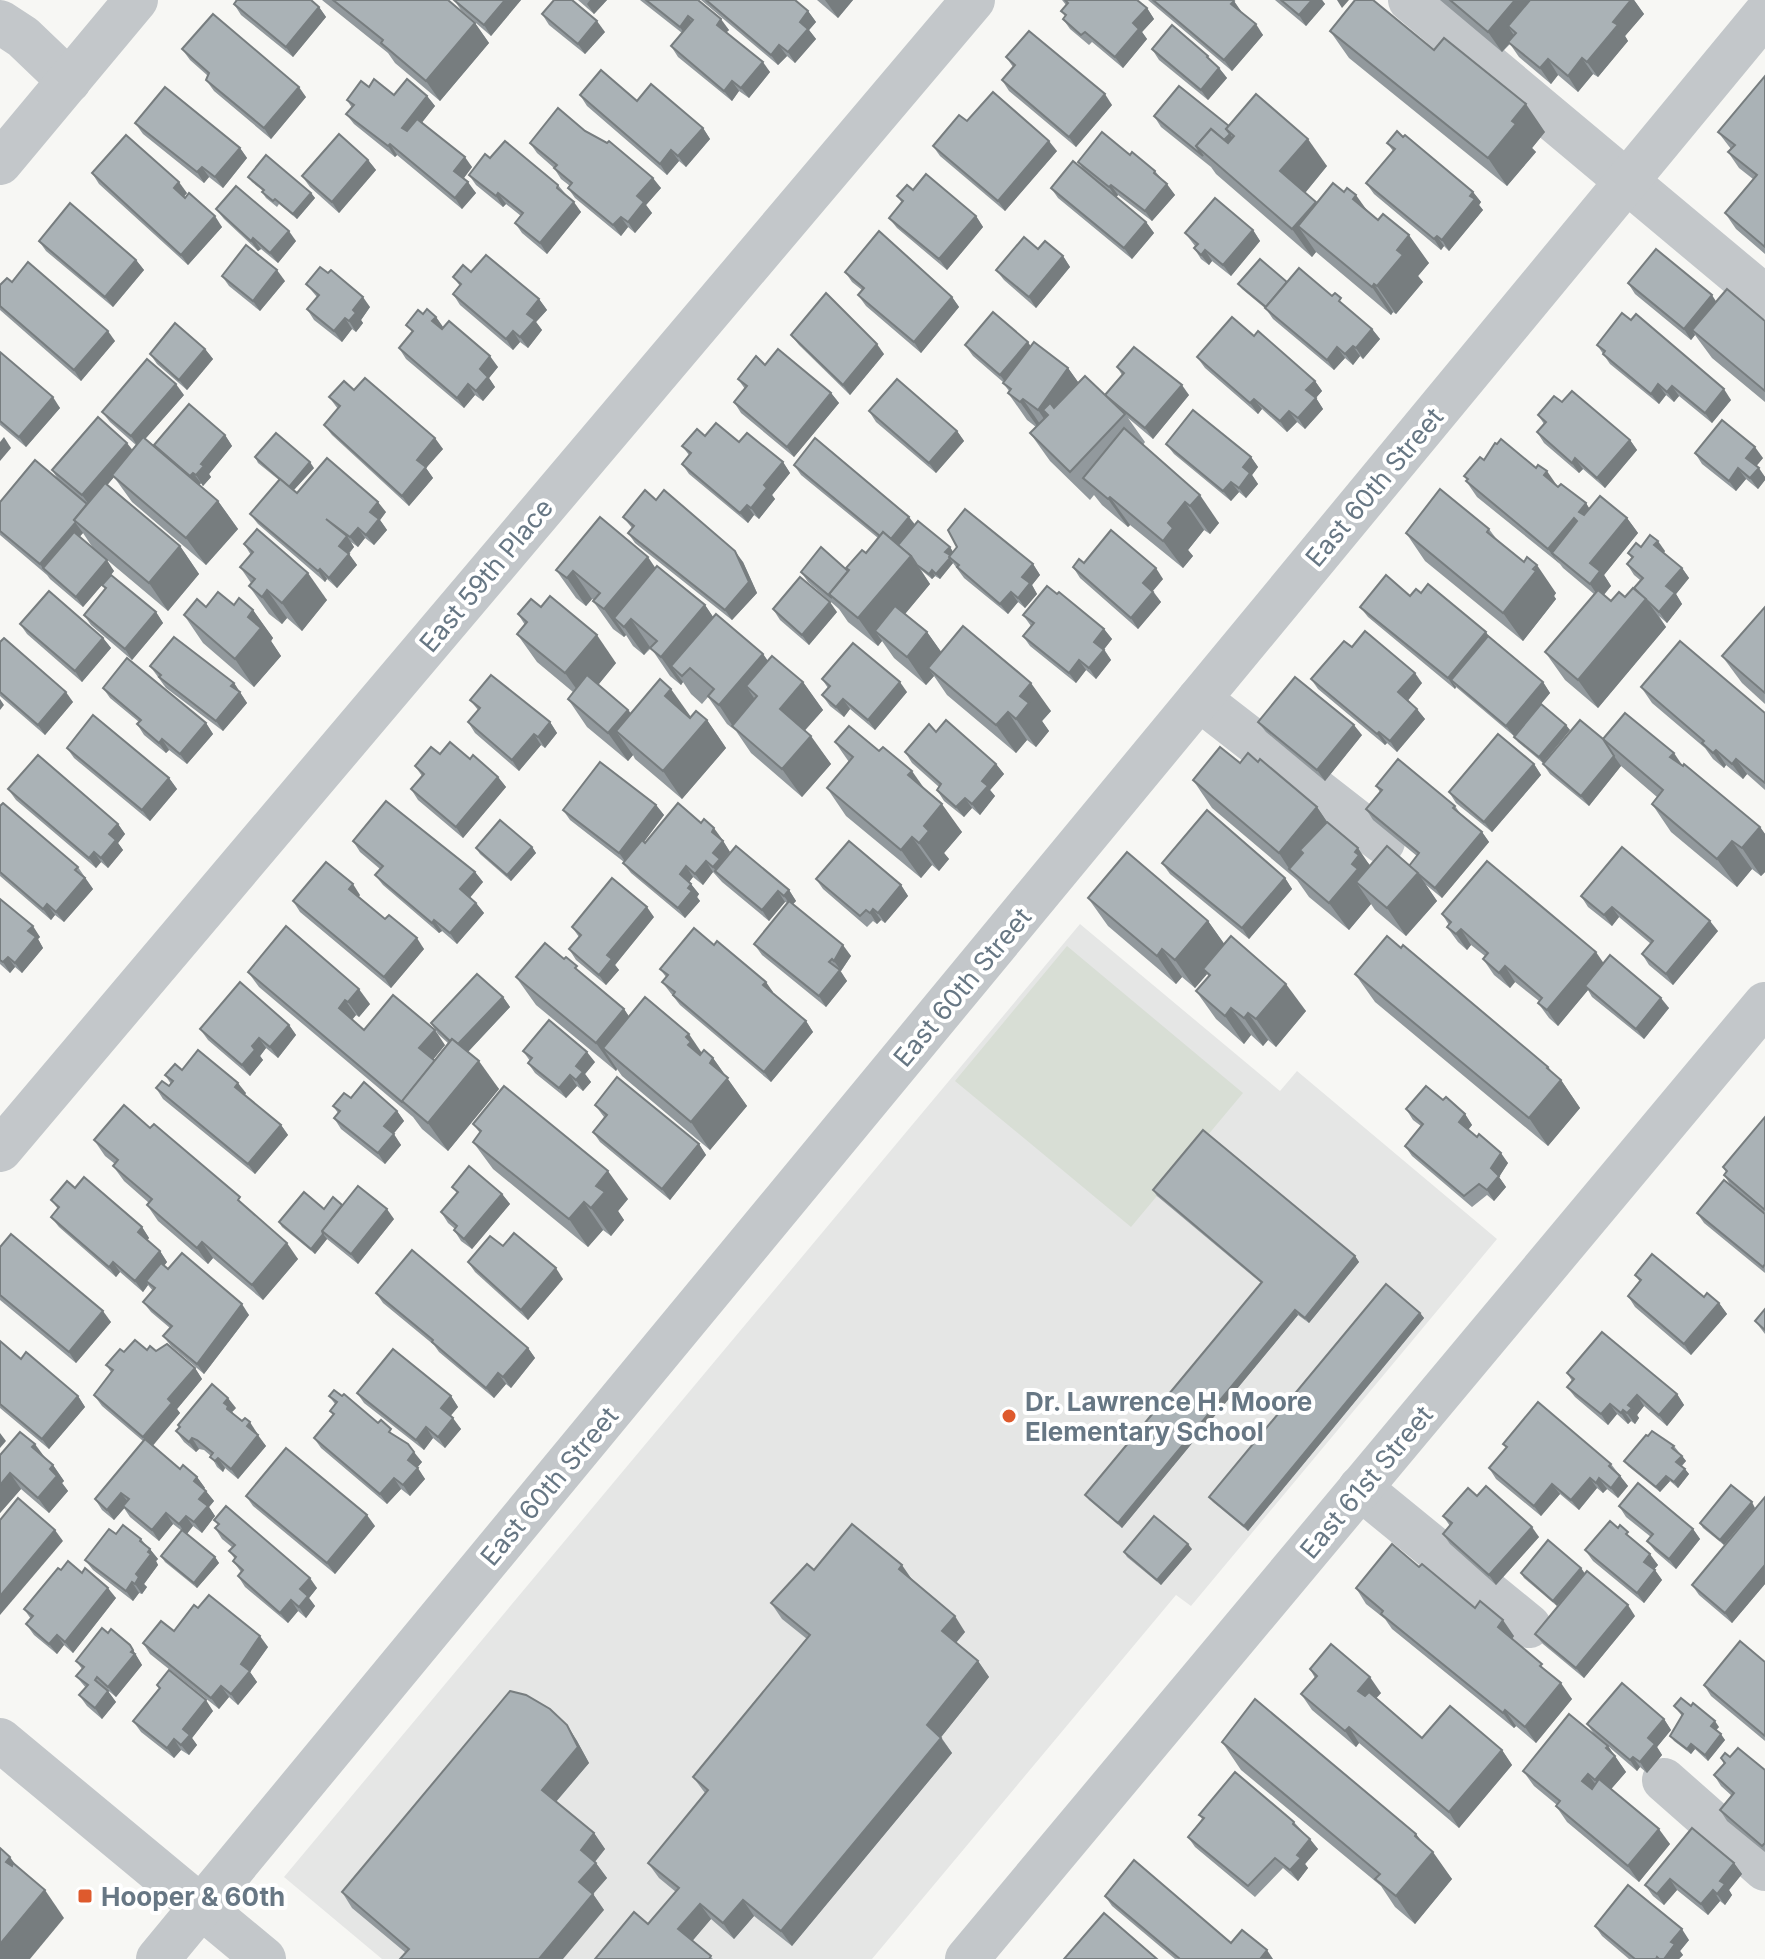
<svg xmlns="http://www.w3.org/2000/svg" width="1765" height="1959" font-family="Inter,sans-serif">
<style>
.built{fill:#e5e6e5}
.green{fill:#d8ded5}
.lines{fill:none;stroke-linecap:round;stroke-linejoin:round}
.minor{stroke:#c3c7ca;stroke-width:44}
.wall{fill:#92999d}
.shaded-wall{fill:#777d7f}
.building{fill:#aab2b6;stroke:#777d7f;stroke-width:2}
.poi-dot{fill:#de5a2d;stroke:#fff;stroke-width:3}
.labels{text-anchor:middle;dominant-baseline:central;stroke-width:8;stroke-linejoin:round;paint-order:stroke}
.street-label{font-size:26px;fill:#677784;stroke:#fff}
.poi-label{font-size:26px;font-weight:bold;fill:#677784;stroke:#fff;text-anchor:start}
</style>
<rect width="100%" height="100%" fill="#f7f7f4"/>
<polygon class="built" points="1080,924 1280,1091 1297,1071 1497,1239 1191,1606 1176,1595 872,1959 382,1959 284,1877"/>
<polygon class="green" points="1067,946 1243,1093 1131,1227 955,1081"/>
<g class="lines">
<g class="minor">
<polyline points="1410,0 1765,297"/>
<polyline points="0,22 23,37 69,81"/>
<polyline points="0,163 136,0"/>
<polyline points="1199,699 1383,842"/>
<polyline points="0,1150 973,0"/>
<polyline points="1360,1488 1529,1626"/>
<polyline points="0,1740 264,1959"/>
<polyline points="1664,1780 1765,1869"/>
<polyline points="158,1959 1765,14"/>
<polyline points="967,1959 1765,1004"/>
</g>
</g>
<g class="wall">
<polygon points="235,0 311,0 319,7 326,17 293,57 241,15 234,4 236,1"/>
<polygon points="322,0 448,0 475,23 489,43 440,101 395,63 388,53"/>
<polygon points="454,0 521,0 491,36 461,10"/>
<polygon points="578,0 607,0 594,14"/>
<polygon points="640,0 698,0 729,30 726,32 770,72 749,98 739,91 732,101 678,57 671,46 682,33"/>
<polygon points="701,0 795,0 808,11 816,22 809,30 816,39 795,63 787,56 778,65"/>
<polygon points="817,0 853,0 838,18"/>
<polygon points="1062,0 1137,0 1147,8 1154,19 1142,32 1147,39 1123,68 1092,42 1089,45 1070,29 1063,19 1065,16 1061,11 1066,5"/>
<polygon points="1148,0 1233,0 1241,12 1263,35 1232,71"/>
<polygon points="1275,0 1322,0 1325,4 1306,26"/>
<polygon points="1440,0 1634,0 1644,14 1625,36 1628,41 1598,77 1593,74 1578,92 1558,75 1551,84 1519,57 1510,44 1502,52"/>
<polygon points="542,14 605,32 585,54 549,25"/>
<polygon points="1330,31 1434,50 1545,132 1532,148 1536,152 1507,186 1349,58"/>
<polygon points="182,49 306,97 271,139 214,91 206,80 208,76 190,60"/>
<polygon points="1152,49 1213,63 1219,68 1227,78 1208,100 1159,60"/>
<polygon points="1006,57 1112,105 1076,147 1009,91 1002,80 1013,67"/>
<polygon points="1765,76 1765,254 1736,229 1725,213 1753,179 1739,168 1728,152 1731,149 1718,132"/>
<polygon points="369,87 394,95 427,96 435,106 422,122 472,167 463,179 476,193 462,209 397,155 395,157 354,124 346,114 352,108 347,100"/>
<polygon points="580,95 637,101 703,128 710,139 686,167 679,161 667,175 587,106"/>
<polygon points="1154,116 1229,126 1327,166 1305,193 1317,203 1366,210 1429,263 1418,276 1423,282 1396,314 1393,312 1391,315 1316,252 1312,257 1216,174 1211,167 1161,127"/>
<polygon points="135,123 240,148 247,158 223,188 209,177 204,183 143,134"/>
<polygon points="585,131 661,188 646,205 652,213 635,233 628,227 621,236 575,198 568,188 570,186 561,179 554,168 537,153 530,143"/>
<polygon points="1387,143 1473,192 1481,202 1479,205 1483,210 1449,251 1444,246 1441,250 1374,194 1366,183 1393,151"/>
<polygon points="933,146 1057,151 1005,211 940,156"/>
<polygon points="1130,155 1155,171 1175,195 1152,221 1118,195 1116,197 1146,222 1154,233 1132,259 1058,198 1051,188 1083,169 1078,162"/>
<polygon points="490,158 558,185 581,212 547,254 522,233 515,223 521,216 506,204 503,207 476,185 469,175"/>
<polygon points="368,160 376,170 339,213 310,187 302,176"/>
<polygon points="92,173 187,193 184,196 222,227 188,265 99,184"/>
<polygon points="248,177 311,193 315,198 297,219 279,204 277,207 266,198 262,192 263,191 252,182"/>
<polygon points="913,190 976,216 983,227 947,270 897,228 889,218 902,203 897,196"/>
<polygon points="216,209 296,241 278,263 261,249 258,251 224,219"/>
<polygon points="1253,230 1260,241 1231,276 1212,261 1209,265 1201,259 1194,248 1195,246 1185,233"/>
<polygon points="39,241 136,260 144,270 113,307 46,251"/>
<polygon points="1063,256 1070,267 1036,308 1004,280 996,270"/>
<polygon points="471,272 539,299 547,310 536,322 542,330 528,348 520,342 513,350 460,305 453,294 460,286 453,277"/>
<polygon points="845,272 952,297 959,307 921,353 866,306 858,295 862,290 852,282"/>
<polygon points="222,276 285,281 260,311 229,286"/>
<polygon points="12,282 115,341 81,381 0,310 0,285"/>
<polygon points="1287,282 1349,309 1372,329 1380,339 1363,359 1360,356 1353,365 1345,358 1334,370 1273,319 1266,309 1242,289 1238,284"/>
<polygon points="1628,283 1717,302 1765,321 1765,402 1712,358 1695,335 1691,340 1635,294"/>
<polygon points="306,284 370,307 361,320 363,323 356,332 352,329 342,342 314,320 307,309 317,297"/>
<polygon points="423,314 436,317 443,327 498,367 489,378 495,387 483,401 475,395 464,408 406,359 399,348 412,332 406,325"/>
<polygon points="791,335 884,354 850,395 799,345"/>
<polygon points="1254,336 1315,381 1322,391 1316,398 1323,409 1305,429 1297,422 1287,432 1262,409 1258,414 1205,368 1197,357"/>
<polygon points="965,345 1031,346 1068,368 1078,382 1107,396 1122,375 1117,367 1189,395 1153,439 1128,418 1145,442 1143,445 1219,523 1210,534 1204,530 1188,550 1193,556 1183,568 1130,525 1128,527 1102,505 1094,495 1090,500 1050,461 1030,433 1036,427 1027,420 1008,393 1009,391 1003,383 1003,382 973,356"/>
<polygon points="1597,345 1731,400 1712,423 1679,396 1674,402 1666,395 1659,404 1610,364"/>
<polygon points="205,349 213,359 187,390 157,364 150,354"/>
<polygon points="0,352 60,408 26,447 0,425"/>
<polygon points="765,365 831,393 839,403 794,457 741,413 734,402 745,389 738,379"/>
<polygon points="354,390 443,449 426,468 433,478 409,506 332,435 324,425 338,409 329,397"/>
<polygon points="184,395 145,439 156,448 225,435 232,446 209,474 211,477 203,486 201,483 199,485 218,501 238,529 206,565 132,502 114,477 107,485 180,546 199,574 168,611 93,548 83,533 79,536 114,571 111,575 156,612 163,623 132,660 91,625 84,615 105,589 102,585 83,607 50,579 47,575 0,535 0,502 59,481 52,470 133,450 137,446 110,422 102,412"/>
<polygon points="1562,402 1630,440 1637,450 1605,488 1583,469 1579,473 1544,443 1537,432 1544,424 1538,415"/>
<polygon points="869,411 957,431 964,441 936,473 876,422"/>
<polygon points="705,436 739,442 783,462 790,473 772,495 775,499 759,519 754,515 748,523 689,474 682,464 689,455 682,446"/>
<polygon points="1166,444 1251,457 1258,467 1252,475 1258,484 1246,498 1239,492 1231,501 1174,454"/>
<polygon points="1695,453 1763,458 1756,466 1765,477 1765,480 1758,489 1746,479 1736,491 1702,464"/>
<polygon points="255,457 314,468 293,491 297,493 386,512 380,520 387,530 374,545 365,538 358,547 351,542 354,547 349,554 357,565 337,588 327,579 325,582 258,524 250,514 279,480 258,463"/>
<polygon points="1484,460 1557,486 1586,503 1589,509 1627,518 1638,533 1604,575 1611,586 1604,595 1611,601 1625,597 1640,580 1634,575 1627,564 1632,559 1628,553 1641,547 1665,551 1664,553 1682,568 1689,578 1676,594 1682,604 1667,623 1659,616 1666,627 1598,708 1565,680 1545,652 1594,594 1563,568 1560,564 1477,497 1466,481 1467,480 1464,476"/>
<polygon points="794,465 915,525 950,547 953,552 1033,564 1040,575 1032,585 1037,594 1025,608 1018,602 1008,614 964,578 953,563 940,579 935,576 932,579 921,570 930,584 905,614 927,632 941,652 1051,711 1042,721 1049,731 1036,747 1027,740 1016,753 947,695 934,676 926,685 894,658 882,641 878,646 848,622 839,609 808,582 801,572 847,569 866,553 878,538 801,475"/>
<polygon points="656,500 743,562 757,593 732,620 635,543 628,533 632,528 623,517"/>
<polygon points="1489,529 1498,541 1556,593 1554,596 1556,599 1523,641 1425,561 1406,533"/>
<polygon points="244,544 327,600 302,631 287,618 282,624 269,614 249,586 251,583 240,567 251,555"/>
<polygon points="1084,563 1163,579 1153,591 1161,602 1138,629 1080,578 1073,567"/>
<polygon points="656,568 705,605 713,617 763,654 768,661 803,682 823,710 805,730 831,764 802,797 751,753 736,731 727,724 708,697 702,704 691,694 683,682 681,685 670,676 651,648 644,655 633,646 626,635 624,637 613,629 593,601 594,600 592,599 586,606 576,598 556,570"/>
<polygon points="1421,593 1490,637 1543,682 1550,693 1541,704 1570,730 1543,763 1518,742 1514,737 1540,705 1514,736 1456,687 1455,689 1368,617 1360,607"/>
<polygon points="234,605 253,610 273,638 271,641 281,656 254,687 203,643 184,615 206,607"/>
<polygon points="541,607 616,663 598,685 628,710 631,713 691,717 707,720 726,748 682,799 635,759 633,755 628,761 587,727 568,699 573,692 537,662 517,634 525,625 518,614"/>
<polygon points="1765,607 1765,704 1742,683 1722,656"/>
<polygon points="773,609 837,612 809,645 780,620"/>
<polygon points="1023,615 1104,629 1112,639 1104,649 1111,660 1096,679 1086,670 1076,683 1030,646 1023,636 1031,626"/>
<polygon points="20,624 103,638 111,648 82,682 27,634"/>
<polygon points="0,642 73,702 45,735 0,696"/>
<polygon points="1352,647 1422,683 1408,700 1425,719 1397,752 1387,743 1385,745 1318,689 1311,679"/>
<polygon points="150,666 234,683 247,703 223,731 166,688"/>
<polygon points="822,679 907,692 875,730 850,709 844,717 830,706 822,695 828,688"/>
<polygon points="1641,687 1765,713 1765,790 1747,774 1743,779 1726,765 1724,768 1713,759 1705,748 1652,703"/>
<polygon points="103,688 206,723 213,734 187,764 169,750 166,753 144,735 137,724 139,722 110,698"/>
<polygon points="470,700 550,722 557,733 545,748 541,745 519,771 475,733 468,722 478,710"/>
<polygon points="1258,722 1362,735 1325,781 1266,732"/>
<polygon points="936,732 996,764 1004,774 990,790 995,796 980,815 972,808 964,817 944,801 937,790 939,787 912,763 905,752"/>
<polygon points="1603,739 1683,766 1760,827 1765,834 1765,872 1761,876 1752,869 1737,887 1671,832 1652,804 1657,797 1621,766 1589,806 1550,774 1543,764"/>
<polygon points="835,742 925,789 962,832 944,853 949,859 939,871 932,865 921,878 846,816 827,788 849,762"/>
<polygon points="67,748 169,778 177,789 150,821 74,758"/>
<polygon points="440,754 470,759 498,777 506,787 463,838 418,800 411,789 422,776 415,766"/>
<polygon points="1240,763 1317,807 1327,822 1370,865 1409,866 1417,856 1373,820 1366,809 1380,792 1376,786 1455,806 1462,816 1482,832 1489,842 1442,898 1425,884 1437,901 1406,936 1375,910 1371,904 1349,930 1309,897 1297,880 1212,808 1193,780"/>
<polygon points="1534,764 1541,775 1492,832 1456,803 1449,792"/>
<polygon points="8,789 118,824 125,834 118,843 123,850 108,868 101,862 96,868 16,800"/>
<polygon points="656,805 664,815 644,842 645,843 722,839 730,852 722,862 789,890 796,901 793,904 851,956 841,971 839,970 847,981 826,1007 762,955 754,944 788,903 785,902 769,921 722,882 713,872 703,885 693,877 689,882 699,894 697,897 700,901 685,918 631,873 623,863 624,862 570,820 563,810"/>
<polygon points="0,806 78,867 93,889 64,922 55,915 51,920 0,876"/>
<polygon points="353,841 475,872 483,882 470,897 476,903 484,913 457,944 442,931 439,933 383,885 375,875 380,869 360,852"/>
<polygon points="532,847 536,853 511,881 480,854 476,848"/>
<polygon points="1162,863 1285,878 1292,889 1249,939 1170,874"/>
<polygon points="816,879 901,885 908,896 885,923 881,920 877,924 873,921 867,927 823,889"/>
<polygon points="360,895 358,897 385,919 424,949 391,988 300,912 293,901"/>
<polygon points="1581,896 1718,931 1673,985 1649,965 1642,954 1651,944 1619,917 1612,926 1588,907"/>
<polygon points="1088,898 1208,921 1224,944 1306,1011 1276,1047 1268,1040 1263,1046 1251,1035 1244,1044 1216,1019 1196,991 1209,977 1207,974 1195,988 1182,977 1176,984 1108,926"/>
<polygon points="0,899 40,937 38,939 43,948 22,973 15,967 10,973 0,964"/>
<polygon points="1442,914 1604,963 1669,1008 1644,1039 1592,997 1588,990 1558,1026 1549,1018 1538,1003 1539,1001 1515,982 1510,988 1494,975 1483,959 1485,956 1471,945 1467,950 1458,942 1447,927 1449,925"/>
<polygon points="654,917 615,965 619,970 606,985 576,960 569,949 579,937 572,927"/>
<polygon points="714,945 766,982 772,993 806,1021 813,1032 771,1082 680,1005 662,982 666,977 660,969"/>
<polygon points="248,972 370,1004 359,1017 356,1015 352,1020 364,1030 445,1045 433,1060 435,1061 449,1044 438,1034 431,1023 503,997 510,1007 468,1052 499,1089 448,1151 422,1129 413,1117 259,987"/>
<polygon points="1355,974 1548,1067 1554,1074 1561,1080 1580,1108 1548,1146 1375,1002"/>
<polygon points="584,976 624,1009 629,1017 713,1058 747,1106 710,1150 622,1076 617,1069 616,1071 536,1005 516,977"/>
<polygon points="289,1025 296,1035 278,1058 266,1048 260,1056 263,1060 250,1076 208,1040 200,1029"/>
<polygon points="523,1051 595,1062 585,1074 591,1082 583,1091 577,1086 566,1098 535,1073 528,1063 530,1061"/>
<polygon points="182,1070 246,1093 245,1095 281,1125 288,1135 255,1174 163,1099 156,1088 169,1086 171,1084 165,1075"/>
<polygon points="351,1098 397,1111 404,1121 393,1134 401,1145 385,1164 341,1129 334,1118 338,1113 333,1106"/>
<polygon points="1443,1100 1465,1114 1472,1125 1468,1130 1508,1163 1499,1177 1506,1187 1494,1201 1487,1195 1472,1207 1412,1156 1405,1146 1421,1126 1413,1120 1406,1109"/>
<polygon points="595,1105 699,1144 706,1155 670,1200 600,1142 593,1132 604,1117"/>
<polygon points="1765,1117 1765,1214 1731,1186 1724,1175 1726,1172 1723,1167"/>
<polygon points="473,1124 628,1199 618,1211 624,1220 611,1236 603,1230 588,1247 493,1169 473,1142 480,1133"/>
<polygon points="150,1128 249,1209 298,1259 263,1300 213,1258 208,1264 158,1221 147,1205 149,1203 124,1181 113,1166 115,1164 105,1156 94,1140"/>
<polygon points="452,1187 502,1194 510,1204 472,1249 461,1241 454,1230 455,1229 448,1223 441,1212 457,1193"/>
<polygon points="75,1188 142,1227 149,1238 147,1240 160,1251 167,1262 164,1266 168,1269 249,1315 204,1374 171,1346 163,1336 170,1328 151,1312 143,1302 153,1291 148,1285 143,1292 120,1272 116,1277 59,1227 51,1217 58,1209 51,1200"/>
<polygon points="1153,1190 1355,1256 1359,1262 1309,1323 1298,1315 1122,1528 1089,1500 1085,1495 1261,1283 1157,1196"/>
<polygon points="342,1205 394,1219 358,1264 327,1239 315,1254 282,1227 279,1222 324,1209"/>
<polygon points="1697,1213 1765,1214 1765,1273 1704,1223"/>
<polygon points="0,1247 111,1322 76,1363 0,1300"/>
<polygon points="468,1262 563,1279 528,1320 475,1272"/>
<polygon points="1635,1275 1704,1297 1719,1303 1727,1314 1691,1355 1635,1307 1628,1296 1640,1282"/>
<polygon points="376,1293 528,1348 535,1358 511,1388 506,1384 494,1398 439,1352 434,1345 383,1303"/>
<polygon points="1765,1309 1765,1334 1755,1321"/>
<polygon points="1420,1313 1424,1318 1248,1531 1213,1502 1209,1497"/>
<polygon points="0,1341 21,1359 78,1396 85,1407 49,1449 0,1408"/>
<polygon points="147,1350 156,1351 195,1368 202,1379 177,1409 180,1413 152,1445 180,1469 197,1477 205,1488 204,1489 214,1501 209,1507 215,1516 202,1533 193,1526 187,1534 215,1557 219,1563 197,1588 165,1562 161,1556 182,1531 173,1524 159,1541 130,1517 124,1508 114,1520 102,1510 95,1499 143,1441 102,1406 94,1395 111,1372 106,1365 124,1352"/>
<polygon points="1567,1373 1677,1394 1684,1405 1667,1426 1644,1406 1637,1415 1639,1418 1635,1424 1631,1421 1628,1424 1617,1414 1608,1425 1575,1397 1567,1387 1572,1381"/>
<polygon points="357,1393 451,1396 458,1407 450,1416 461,1429 445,1448 433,1438 424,1450 364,1403"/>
<polygon points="329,1396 378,1423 396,1437 422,1462 417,1468 425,1479 410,1496 401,1489 387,1504 321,1448 314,1438 333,1415 330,1411 335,1404"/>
<polygon points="236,1408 232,1412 235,1416 257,1433 256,1434 266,1446 238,1479 225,1468 223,1472 217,1467 211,1456 204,1450 199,1449 196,1452 184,1442 176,1431"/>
<polygon points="1648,1436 1674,1446 1686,1461 1682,1466 1689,1474 1678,1488 1670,1481 1660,1492 1628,1466 1624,1461"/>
<polygon points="1503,1444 1611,1464 1628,1486 1618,1498 1607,1489 1603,1493 1597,1488 1579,1510 1560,1494 1541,1516 1496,1479 1489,1468 1506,1448"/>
<polygon points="0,1455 45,1458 53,1465 64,1481 62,1483 68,1491 49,1513 21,1489 0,1513"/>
<polygon points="246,1496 375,1526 335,1574 253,1506"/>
<polygon points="1477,1496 1539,1537 1496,1585 1450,1544 1443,1534 1450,1526 1443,1516"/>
<polygon points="1765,1497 1765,1584 1732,1623 1699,1595 1692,1585"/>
<polygon points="1619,1506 1693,1529 1700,1539 1676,1569 1655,1551 1647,1541 1651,1537 1626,1517"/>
<polygon points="1755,1508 1724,1545 1703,1528 1700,1523"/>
<polygon points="214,1520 317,1588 309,1598 315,1606 306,1618 298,1611 288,1623 245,1587 238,1576 241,1572 233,1561 235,1559 229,1551 233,1548 222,1539 215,1528 218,1525"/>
<polygon points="116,1534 141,1539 158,1559 156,1561 158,1565 144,1584 147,1587 142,1594 139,1593 133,1601 93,1570 85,1560"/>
<polygon points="1636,1542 1658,1565 1654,1569 1662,1580 1644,1603 1593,1561 1585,1550"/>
<polygon points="1192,1549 1161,1585 1127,1557 1124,1552"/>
<polygon points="1419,1567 1514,1636 1512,1639 1549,1673 1572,1699 1536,1743 1516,1726 1514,1728 1392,1629 1385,1619 1366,1604 1356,1588"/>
<polygon points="1581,1568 1585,1574 1557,1606 1524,1578 1521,1573"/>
<polygon points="61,1570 82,1573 116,1598 73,1653 64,1645 57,1654 34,1635 26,1624 31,1619 24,1609"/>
<polygon points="814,1570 913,1581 965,1632 956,1643 978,1661 989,1677 941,1737 952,1753 792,1946 754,1916 734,1939 711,1919 692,1941 713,1959 595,1959 648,1924 676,1892 659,1878 648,1863 705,1793 693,1777 807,1639 782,1619 771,1603"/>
<polygon points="198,1608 268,1647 250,1672 257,1682 238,1705 229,1697 219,1709 150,1654 143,1643 174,1631"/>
<polygon points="1635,1616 1584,1678 1543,1644 1535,1634"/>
<polygon points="108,1633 130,1645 142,1665 116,1697 105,1688 116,1702 102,1719 87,1706 79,1695 86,1688 76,1676 82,1669 76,1661"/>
<polygon points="1765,1662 1765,1741 1711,1696 1704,1685"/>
<polygon points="1310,1669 1381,1693 1376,1698 1422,1738 1502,1750 1512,1765 1459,1828 1359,1743 1356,1747 1312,1710 1301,1694 1315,1678"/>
<polygon points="157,1685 213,1711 192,1738 197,1745 189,1755 181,1750 174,1758 141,1732 133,1721 160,1689"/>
<polygon points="1674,1706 1719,1727 1716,1730 1725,1740 1708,1761 1695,1749 1691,1754 1674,1741 1670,1736 1682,1716"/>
<polygon points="1664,1719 1671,1730 1657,1747 1662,1755 1647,1773 1640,1767 1637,1771 1594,1734 1587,1724"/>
<polygon points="567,1725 577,1741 589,1763 556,1802 594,1833 605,1849 595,1862 607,1878 593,1894 604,1910 406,1953 352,1908 342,1892"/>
<polygon points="1222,1742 1416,1834 1452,1879 1415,1924 1395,1907 1381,1886 1241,1770"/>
<polygon points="1608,1746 1626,1772 1611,1789 1670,1844 1639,1882 1567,1822 1556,1806 1557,1805 1534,1786 1523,1771"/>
<polygon points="1730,1757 1765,1770 1765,1852 1727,1821 1720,1810 1732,1796 1721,1786 1714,1775 1724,1764 1721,1758"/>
<polygon points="1199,1815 1294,1822 1318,1849 1305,1864 1308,1868 1298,1881 1283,1868 1255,1897 1195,1847 1188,1837 1202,1819"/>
<polygon points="1734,1863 1742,1874 1729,1890 1732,1895 1725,1905 1720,1901 1708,1915 1677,1890 1664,1905 1653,1896 1645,1885"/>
<polygon points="1105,1896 1231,1943 1273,1959 1175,1959 1112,1906"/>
<polygon points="1595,1926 1689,1940 1680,1951 1683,1955 1679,1959 1629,1959 1602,1936"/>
</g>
<g class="shaded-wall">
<polygon points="505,0 521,0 491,36 484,25"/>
<polygon points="590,0 607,0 594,14 587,4"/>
<polygon points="825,0 853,0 838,18"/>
<polygon points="1312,0 1322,0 1325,4 1306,26 1299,15"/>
<polygon points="1337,0 1349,0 1342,8"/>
<polygon points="1515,0 1546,0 1508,26 1515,37 1502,52 1488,32"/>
<polygon points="1631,0 1634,0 1644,14 1625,36 1628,41 1598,77 1587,62 1613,22"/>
<polygon points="1234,1 1241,11 1239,15 1231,4"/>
<polygon points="319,7 326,17 293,57 286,47"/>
<polygon points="1147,8 1154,19 1142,32 1147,39 1123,68 1115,57 1133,23"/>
<polygon points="808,11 816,22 809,30 816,39 795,63 788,52 800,22"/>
<polygon points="688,16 695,27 687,38 680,27"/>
<polygon points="721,19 729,30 724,35 717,25"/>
<polygon points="597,21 605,32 585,54 578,44"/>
<polygon points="475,23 489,43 440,101 426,81"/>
<polygon points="1256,24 1263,35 1232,71 1224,60"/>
<polygon points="779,45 787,56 778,65 771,55"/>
<polygon points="1582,58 1593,74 1578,92 1568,76"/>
<polygon points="1548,59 1558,75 1551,84 1540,68"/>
<polygon points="763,62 770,72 749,98 741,88"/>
<polygon points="1219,68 1227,78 1208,100 1201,90"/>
<polygon points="732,81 739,91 732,101 724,91"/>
<polygon points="299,87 306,97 271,139 264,128"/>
<polygon points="1105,94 1112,105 1076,147 1069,137"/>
<polygon points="427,96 435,106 409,139 402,128"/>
<polygon points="1526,104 1545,132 1532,148 1536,152 1507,186 1488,158 1512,121"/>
<polygon points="703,128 710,139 686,167 678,156"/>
<polygon points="1230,134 1237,144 1210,158"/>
<polygon points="1308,139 1327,166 1300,199 1280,171"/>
<polygon points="1049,141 1057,151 1005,211 998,201"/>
<polygon points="390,144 397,155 395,157 388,146"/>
<polygon points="240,148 247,158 223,188 215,177"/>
<polygon points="671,150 679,161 667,175 660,164"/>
<polygon points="465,157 472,167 461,182 454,171"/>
<polygon points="368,160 376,170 339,213 332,202"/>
<polygon points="202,167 209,177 204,183 197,172"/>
<polygon points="653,178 661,188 646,205 652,213 635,233 628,222 637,196"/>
<polygon points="179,182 187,193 182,199 174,188"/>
<polygon points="468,182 476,193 462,209 455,198"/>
<polygon points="1167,184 1175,195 1152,221 1145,211"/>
<polygon points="1111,185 1118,195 1116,198 1109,187"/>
<polygon points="1473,192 1481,202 1479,205 1483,210 1449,251 1442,240"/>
<polygon points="311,193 315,198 297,219 293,214"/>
<polygon points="498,193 506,204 503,207 496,196"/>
<polygon points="1356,195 1376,223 1353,199"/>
<polygon points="574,202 581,212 547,254 540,243"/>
<polygon points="1316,202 1335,230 1298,226 1316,252 1312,257 1292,229"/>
<polygon points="215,216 222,227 188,265 181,255"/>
<polygon points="976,216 983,227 947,270 939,259"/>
<polygon points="621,217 628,227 621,236 613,225"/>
<polygon points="1146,222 1154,233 1132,259 1124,248"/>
<polygon points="1253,230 1260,241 1231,276 1223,265"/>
<polygon points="289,231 296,241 278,263 270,253"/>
<polygon points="1409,235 1429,263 1418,276 1423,282 1396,314 1377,286 1397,250"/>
<polygon points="1437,236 1444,246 1441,250 1434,239"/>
<polygon points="253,238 261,249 258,251 251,241"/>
<polygon points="1205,250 1212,261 1209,265 1201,255"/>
<polygon points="1063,256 1070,267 1036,308 1029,297"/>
<polygon points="136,260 144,270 113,307 105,297"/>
<polygon points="277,270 285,281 260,311 253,301"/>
<polygon points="1374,284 1393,312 1391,315 1372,287"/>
<polygon points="1712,295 1719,306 1692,330 1695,335 1691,340 1684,329"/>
<polygon points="363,297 370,307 361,320 363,323 356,332 349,321 353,310"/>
<polygon points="952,297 959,307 921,353 914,342"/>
<polygon points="539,299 547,310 536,322 542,330 528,348 520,337 527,314"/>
<polygon points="436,317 443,327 440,331 432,321"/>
<polygon points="345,318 352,329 342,342 334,331"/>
<polygon points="1372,329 1380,339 1363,359 1356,348"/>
<polygon points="108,331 115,341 81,381 74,370"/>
<polygon points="513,331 520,342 513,350 506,339"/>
<polygon points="1028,342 1035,353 1008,386 1000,375"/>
<polygon points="877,344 884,354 850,395 843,385"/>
<polygon points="1353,346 1360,356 1353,365 1345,354"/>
<polygon points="1337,347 1345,358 1334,370 1327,360"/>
<polygon points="205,349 213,359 187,390 179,380"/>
<polygon points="490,356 498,367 489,378 495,387 483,401 476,391 480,369"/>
<polygon points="1068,368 1088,396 1048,415 1043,410 1060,434 1057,438 1038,410"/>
<polygon points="1315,381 1322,391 1313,401 1306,390"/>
<polygon points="176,384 184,395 138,447 131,436"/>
<polygon points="468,384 475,395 464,408 457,398"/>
<polygon points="1658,384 1666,395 1659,404 1651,394"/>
<polygon points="1182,385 1189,395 1153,439 1145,428"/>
<polygon points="1672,386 1679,396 1674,402 1667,392"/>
<polygon points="1724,389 1731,400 1712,423 1705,413"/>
<polygon points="831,393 839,403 794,457 787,447"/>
<polygon points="53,397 60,408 26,447 19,437"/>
<polygon points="1316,398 1323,409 1305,429 1298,418"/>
<polygon points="1023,399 1042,427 1040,430 1020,402"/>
<polygon points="1254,399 1262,409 1258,414 1250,403"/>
<polygon points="1289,411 1297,422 1287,432 1280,421"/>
<polygon points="957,431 964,441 936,473 929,463"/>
<polygon points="225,435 232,446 209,474 211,477 203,486 196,475 201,464"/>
<polygon points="4,437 11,448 0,461 0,442"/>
<polygon points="435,438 443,449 426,468 433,478 409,506 402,496 417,460"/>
<polygon points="1630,440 1637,450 1605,488 1597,478"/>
<polygon points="127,443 135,453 112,475 114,477 90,506 82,495"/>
<polygon points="1755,447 1763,458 1754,469 1746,458"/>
<polygon points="1251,457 1258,467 1252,475 1258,484 1246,498 1239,488 1243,467"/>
<polygon points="1575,458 1583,469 1579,473 1572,463"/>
<polygon points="310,462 314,468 292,492 288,487"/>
<polygon points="783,462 790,473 772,495 775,499 759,519 751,508 764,485"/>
<polygon points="1738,468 1746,479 1736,491 1729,481"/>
<polygon points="1759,468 1765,477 1765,480 1758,489 1750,478"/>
<polygon points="1547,471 1558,487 1544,475"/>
<polygon points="193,473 201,483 198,487 190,476"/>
<polygon points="1231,482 1239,492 1231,501 1223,491"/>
<polygon points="1200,495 1219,523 1210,534 1190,506"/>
<polygon points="1110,497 1130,525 1128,527 1108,499"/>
<polygon points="218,501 238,529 206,565 186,538"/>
<polygon points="378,502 386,512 380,520 387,530 374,545 366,535 370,512"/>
<polygon points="1185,502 1204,530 1188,550 1193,556 1183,568 1163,541 1168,523"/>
<polygon points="1586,503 1596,519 1589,527 1579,512"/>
<polygon points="747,505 754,515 748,523 740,513"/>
<polygon points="909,517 917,527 895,553 888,542"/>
<polygon points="1574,518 1585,533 1552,553 1559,564 1548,549"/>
<polygon points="1627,518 1638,533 1604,575 1611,586 1600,599 1590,584 1590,563"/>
<polygon points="75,522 83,533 49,573 43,568 47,575 40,564"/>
<polygon points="358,528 365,538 358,547 350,537"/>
<polygon points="347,536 354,547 346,556 339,546"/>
<polygon points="1658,541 1665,551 1662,555 1654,545"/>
<polygon points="180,546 199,574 168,611 149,583"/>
<polygon points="950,547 953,552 949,557 945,552"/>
<polygon points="735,551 743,562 757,593 732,620 725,610"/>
<polygon points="349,554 357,565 337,588 329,578"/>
<polygon points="911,556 930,584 884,639 875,631 882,641 878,646 858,618"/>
<polygon points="648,557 667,585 631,619 650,647 644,655 624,627 614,618 626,635 624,637 604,609"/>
<polygon points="949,558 953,563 940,579 936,574"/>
<polygon points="107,560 114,571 83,607 76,597"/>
<polygon points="1033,564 1040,575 1032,585 1037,594 1025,608 1018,598 1022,577"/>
<polygon points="1537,565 1556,593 1554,596 1556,599 1523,641 1503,613"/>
<polygon points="1156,568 1163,579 1150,594 1143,583"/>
<polygon points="1682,568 1689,578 1676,594 1682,604 1667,623 1659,612 1666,586"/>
<polygon points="320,569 327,579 325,582 318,571"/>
<polygon points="932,570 935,576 932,579 929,574"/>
<polygon points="573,571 592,599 586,606 567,578"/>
<polygon points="308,573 327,600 302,631 282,603"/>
<polygon points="267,590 287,618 282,624 262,597"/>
<polygon points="1011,592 1018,602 1008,614 1000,604"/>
<polygon points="1153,592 1161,602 1138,629 1131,618"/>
<polygon points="1646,599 1666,627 1598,708 1578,680"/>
<polygon points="830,602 837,612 809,645 802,635"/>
<polygon points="705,605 724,633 690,668 671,666 683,682 681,685 661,657"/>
<polygon points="253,610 273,638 271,641 281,656 254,687 235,659 248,617"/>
<polygon points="156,612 163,623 132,660 125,649"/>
<polygon points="1104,629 1112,639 1102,652 1094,642"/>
<polygon points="927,632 947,660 928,668 934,676 926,685 907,657"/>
<polygon points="1486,632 1493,642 1451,680 1456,687 1455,689 1448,678"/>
<polygon points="597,635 616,663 585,701 565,673"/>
<polygon points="103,638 111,648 82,682 75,671"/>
<polygon points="1104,650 1111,660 1096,679 1089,668"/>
<polygon points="763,654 782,682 757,696 746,686 760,707 734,728 719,705"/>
<polygon points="1079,660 1086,670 1076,683 1069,673"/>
<polygon points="1415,673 1422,683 1406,703 1398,692"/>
<polygon points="803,682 823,710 799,737 780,709"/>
<polygon points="900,682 907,692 875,730 868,720"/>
<polygon points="1543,682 1550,693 1514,736 1506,726"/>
<polygon points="234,683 247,703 223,731 216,721"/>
<polygon points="1031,683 1051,711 1042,721 1049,731 1036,747 1016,719 1020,696"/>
<polygon points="671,689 691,717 685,724 665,696"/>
<polygon points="66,692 73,702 45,735 38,725"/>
<polygon points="0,699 4,705 0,710"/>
<polygon points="843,699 850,709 844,717 836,707"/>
<polygon points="1417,709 1425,719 1397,752 1390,741"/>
<polygon points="628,710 648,737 616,731 633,755 628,761 608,733"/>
<polygon points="1008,712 1027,740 1016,753 996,725"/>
<polygon points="707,720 726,748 682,799 663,771"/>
<polygon points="550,722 557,733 545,748 538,737"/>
<polygon points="206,723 213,734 187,764 180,754"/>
<polygon points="1354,725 1362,735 1325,781 1317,770"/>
<polygon points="1566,725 1570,730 1543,763 1539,757"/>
<polygon points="1379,732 1387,743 1385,745 1377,734"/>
<polygon points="534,734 541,745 519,771 512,760"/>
<polygon points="811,736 831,764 802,797 782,769"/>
<polygon points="162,739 169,750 166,753 159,743"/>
<polygon points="1716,750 1726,765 1724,768 1713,753"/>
<polygon points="1674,753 1693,781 1670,757"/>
<polygon points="1614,756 1621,766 1589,806 1581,796"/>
<polygon points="1736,759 1747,774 1743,779 1732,764"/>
<polygon points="996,764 1004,774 990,790 995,796 980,815 972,804 982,781"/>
<polygon points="1534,764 1541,775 1492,832 1484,822"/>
<polygon points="912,771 931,798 908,775"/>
<polygon points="498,777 506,787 463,838 456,827"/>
<polygon points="169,778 177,789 150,821 142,810"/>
<polygon points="965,798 972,808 964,817 956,807"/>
<polygon points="942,804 962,832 944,853 949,859 939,871 919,843 924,826"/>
<polygon points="656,805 664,815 627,864 619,853"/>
<polygon points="1317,807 1336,835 1303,853 1300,850 1311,866 1290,870 1279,853"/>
<polygon points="118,824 125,834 118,843 123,850 108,868 101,858 109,834"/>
<polygon points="1760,827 1765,834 1765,872 1761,876 1742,848"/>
<polygon points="714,828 722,839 719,842 712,832"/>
<polygon points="1482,832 1489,842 1442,898 1435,888"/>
<polygon points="912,837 932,865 921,878 901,850"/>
<polygon points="723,841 730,852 722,862 727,870 717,873 713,867 713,853"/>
<polygon points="1732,841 1752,869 1737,887 1717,859"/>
<polygon points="532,847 536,853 511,881 507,875"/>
<polygon points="1358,848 1377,876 1356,882 1371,904 1349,930 1329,903 1352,864 1355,852"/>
<polygon points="94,852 101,862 96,868 89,858"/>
<polygon points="706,861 713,872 703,885 695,874"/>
<polygon points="686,866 693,877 687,885 680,874"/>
<polygon points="475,872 483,882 468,900 460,889"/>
<polygon points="1418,873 1437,901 1406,936 1387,908"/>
<polygon points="85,878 93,889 64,922 56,912"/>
<polygon points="1285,878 1292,889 1249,939 1242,928"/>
<polygon points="353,884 360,895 356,900 349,889"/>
<polygon points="691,884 699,894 697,897 700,901 685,918 678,908"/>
<polygon points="901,885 908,896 885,923 878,913"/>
<polygon points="789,890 796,901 791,906 784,896"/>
<polygon points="778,891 785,902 769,921 762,910"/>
<polygon points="476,903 484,913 457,944 450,933"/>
<polygon points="47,904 55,915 51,920 43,909"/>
<polygon points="647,907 654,917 615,965 619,970 606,985 599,975 607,955"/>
<polygon points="1612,907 1619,917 1612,926 1604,915"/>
<polygon points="873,909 881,920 877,924 870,913"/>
<polygon points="434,920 442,931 439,933 432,923"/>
<polygon points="1208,921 1228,949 1203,969 1207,974 1195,988 1175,960"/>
<polygon points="1710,921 1718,931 1673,985 1666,974"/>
<polygon points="33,926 40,937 38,939 43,948 22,973 15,963 28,931"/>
<polygon points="1461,929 1471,945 1467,950 1456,934"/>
<polygon points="417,938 424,949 391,988 384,977"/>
<polygon points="843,945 851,956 841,971 834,961"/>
<polygon points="1162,949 1182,977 1176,984 1157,956"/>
<polygon points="1596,952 1607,968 1585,986 1588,990 1558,1026 1547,1010"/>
<polygon points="8,957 15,967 10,973 3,962"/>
<polygon points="1505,966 1515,982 1510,988 1499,973"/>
<polygon points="840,970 847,981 826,1007 819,996"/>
<polygon points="766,982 773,992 770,996 763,985"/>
<polygon points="1286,984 1306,1011 1276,1047 1256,1019"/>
<polygon points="359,989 370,1004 359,1017 348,1002"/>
<polygon points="503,997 510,1007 463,1057 456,1047"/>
<polygon points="1661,998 1669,1008 1644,1039 1636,1029"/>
<polygon points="345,1000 356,1015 349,1023 339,1008"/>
<polygon points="1231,1008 1251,1035 1244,1044 1225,1016"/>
<polygon points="624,1009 643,1037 603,1048 617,1069 616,1071 596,1043"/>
<polygon points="1248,1013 1268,1040 1263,1046 1244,1018"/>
<polygon points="806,1021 813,1032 771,1082 764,1072"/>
<polygon points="289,1025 296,1035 278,1058 270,1047"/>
<polygon points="435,1030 445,1045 430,1063 419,1048"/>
<polygon points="689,1034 708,1062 688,1045 686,1037"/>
<polygon points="259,1038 266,1048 260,1056 263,1060 250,1076 242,1065 252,1046"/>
<polygon points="587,1052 595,1062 585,1074 591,1082 583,1091 576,1080 576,1066"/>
<polygon points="713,1058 747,1106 710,1150 691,1122 710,1063"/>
<polygon points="479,1061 499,1089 448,1151 428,1123"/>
<polygon points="1548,1067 1559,1082 1561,1080 1580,1108 1548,1146 1529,1118"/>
<polygon points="570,1075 577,1086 566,1098 559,1088"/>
<polygon points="238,1083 246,1093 242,1097 235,1087"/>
<polygon points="397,1111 404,1121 391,1137 384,1126"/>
<polygon points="1465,1114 1472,1125 1466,1132 1459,1122"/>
<polygon points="281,1125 288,1135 255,1174 248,1164"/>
<polygon points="394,1134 401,1145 385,1164 378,1153"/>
<polygon points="699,1144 706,1155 670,1200 662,1189"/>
<polygon points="1501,1153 1508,1163 1499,1177 1506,1187 1494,1201 1487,1190 1491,1168"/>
<polygon points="608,1171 628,1199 618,1211 624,1220 611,1236 591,1208 596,1186"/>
<polygon points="502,1194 510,1204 472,1249 464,1239"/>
<polygon points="584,1202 603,1230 588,1247 569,1219"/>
<polygon points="387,1209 394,1219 358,1264 351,1254"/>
<polygon points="142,1227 149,1238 145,1243 138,1232"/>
<polygon points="323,1234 327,1239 315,1254 311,1249"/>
<polygon points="202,1242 213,1258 208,1264 197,1248"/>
<polygon points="287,1243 298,1259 263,1300 252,1285"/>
<polygon points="160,1251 167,1262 149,1284 146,1281 148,1285 143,1292 135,1281"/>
<polygon points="1355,1256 1359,1262 1309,1323 1305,1318"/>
<polygon points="113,1262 120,1272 116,1277 109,1267"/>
<polygon points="556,1268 563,1279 528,1320 521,1310"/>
<polygon points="1719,1303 1727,1314 1691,1355 1684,1344"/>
<polygon points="242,1304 249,1315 204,1374 197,1364"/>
<polygon points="1295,1310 1298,1315 1122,1528 1118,1523"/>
<polygon points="103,1311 111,1322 76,1363 69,1352"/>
<polygon points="1420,1313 1424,1318 1248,1531 1244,1526"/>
<polygon points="528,1348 535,1358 511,1388 503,1377"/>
<polygon points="195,1368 202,1379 177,1409 180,1413 151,1448 143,1437 168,1399"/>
<polygon points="498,1373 506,1384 494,1398 486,1388"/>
<polygon points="1677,1394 1684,1405 1667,1426 1659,1415"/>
<polygon points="1637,1395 1644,1406 1637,1415 1639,1418 1635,1424 1627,1413 1628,1405"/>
<polygon points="78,1396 85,1407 49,1449 42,1439"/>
<polygon points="451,1396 458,1407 448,1419 441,1408"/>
<polygon points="228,1398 236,1408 232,1412 236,1417 227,1409 224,1403"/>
<polygon points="1610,1404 1617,1414 1608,1425 1601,1414"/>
<polygon points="1623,1410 1631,1421 1628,1424 1621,1413"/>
<polygon points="453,1418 461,1429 445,1448 438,1437"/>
<polygon points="250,1422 257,1433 254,1436 247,1426"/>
<polygon points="426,1427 433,1438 424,1450 416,1440"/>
<polygon points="0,1433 6,1441 0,1448"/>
<polygon points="258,1435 266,1446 238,1479 231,1469"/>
<polygon points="192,1438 199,1449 196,1452 189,1442"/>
<polygon points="35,1444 46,1459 32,1447"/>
<polygon points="414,1452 422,1462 415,1470 408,1460"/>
<polygon points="1682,1456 1686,1461 1680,1467 1676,1462"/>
<polygon points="218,1458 225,1468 223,1472 215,1461"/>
<polygon points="53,1465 64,1481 62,1483 68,1491 49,1513 38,1498 50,1469"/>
<polygon points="418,1468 425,1479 410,1496 403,1485"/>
<polygon points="1685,1469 1689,1474 1678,1488 1674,1482"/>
<polygon points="10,1473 21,1489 0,1513 0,1485"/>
<polygon points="1620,1476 1628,1486 1618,1498 1611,1488"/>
<polygon points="1666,1476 1670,1481 1660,1492 1656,1487"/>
<polygon points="197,1477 205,1488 202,1491 194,1481"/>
<polygon points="394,1478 401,1489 387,1504 380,1494"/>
<polygon points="1590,1478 1597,1488 1579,1510 1571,1500"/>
<polygon points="1599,1478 1607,1489 1603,1493 1596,1483"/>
<polygon points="1552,1484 1560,1494 1541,1516 1534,1506"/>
<polygon points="206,1491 214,1501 209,1507 215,1516 202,1533 194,1522 199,1499"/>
<polygon points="121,1493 129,1503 114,1520 107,1510"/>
<polygon points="1752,1502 1755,1508 1724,1545 1720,1540"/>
<polygon points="166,1513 173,1524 159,1541 152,1530"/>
<polygon points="367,1515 375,1526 335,1574 327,1563"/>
<polygon points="186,1516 193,1526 186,1535 179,1524"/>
<polygon points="1532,1527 1539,1537 1496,1585 1489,1575"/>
<polygon points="1693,1529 1700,1539 1676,1569 1669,1559"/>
<polygon points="55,1530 63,1541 0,1615 0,1596"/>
<polygon points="1188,1544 1192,1549 1161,1585 1157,1580"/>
<polygon points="150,1549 158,1559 156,1561 158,1565 144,1584 147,1587 142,1594 135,1584 136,1574"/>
<polygon points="1650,1554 1658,1565 1652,1572 1644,1562"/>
<polygon points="215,1557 219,1563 197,1588 194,1583"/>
<polygon points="902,1565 913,1581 899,1569"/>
<polygon points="1765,1565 1765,1584 1732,1623 1725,1613"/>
<polygon points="1581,1568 1585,1574 1557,1606 1553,1601"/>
<polygon points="1655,1570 1662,1580 1644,1603 1637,1593"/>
<polygon points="310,1578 317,1588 309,1598 315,1606 306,1618 299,1607 300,1589"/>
<polygon points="132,1582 139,1593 133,1601 126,1591"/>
<polygon points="108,1588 116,1598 73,1653 65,1642"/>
<polygon points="291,1600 298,1611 288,1623 280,1613"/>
<polygon points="1628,1605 1635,1616 1584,1678 1576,1668"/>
<polygon points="955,1616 965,1632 953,1646 942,1631"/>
<polygon points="1503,1620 1514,1636 1509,1643 1498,1627"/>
<polygon points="57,1635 64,1645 57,1654 49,1644"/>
<polygon points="260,1636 268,1647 250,1672 257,1682 238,1705 231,1694 241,1664"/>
<polygon points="133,1650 142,1665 116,1697 108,1687"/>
<polygon points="978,1661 989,1677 938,1741 927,1725"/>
<polygon points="1370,1677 1381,1693 1369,1706 1358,1691"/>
<polygon points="1561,1683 1572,1699 1536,1743 1525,1727"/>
<polygon points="221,1686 229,1697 219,1709 211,1698"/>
<polygon points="108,1691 116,1702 102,1719 95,1708"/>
<polygon points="206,1700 213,1711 192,1738 197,1745 189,1755 181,1745 183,1729"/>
<polygon points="1505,1710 1516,1726 1514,1728 1503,1713"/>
<polygon points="1664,1719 1671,1730 1657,1747 1662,1755 1647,1773 1640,1762 1648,1738"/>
<polygon points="1715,1721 1719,1727 1715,1731 1711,1726"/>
<polygon points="567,1725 577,1741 589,1763 553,1805 542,1790"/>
<polygon points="1349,1727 1359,1743 1356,1747 1345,1731"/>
<polygon points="1721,1734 1725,1740 1708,1761 1705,1755"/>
<polygon points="941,1738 952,1753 792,1946 781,1931"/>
<polygon points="174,1739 181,1750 174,1758 167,1748"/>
<polygon points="1691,1744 1695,1749 1691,1754 1687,1749"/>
<polygon points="1608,1746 1626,1772 1606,1795 1595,1780"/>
<polygon points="1502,1750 1512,1765 1459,1828 1449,1812"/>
<polygon points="1633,1757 1640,1767 1637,1771 1630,1760"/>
<polygon points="1588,1774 1599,1789 1593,1796 1582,1781"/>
<polygon points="1659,1829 1670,1844 1639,1882 1628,1866"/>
<polygon points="594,1833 605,1849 592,1865 581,1850"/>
<polygon points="1416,1834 1430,1855 1433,1852 1452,1879 1415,1924 1396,1896"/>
<polygon points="1310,1839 1318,1849 1305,1864 1308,1868 1298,1881 1290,1870 1297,1855"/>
<polygon points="10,1857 30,1885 6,1862"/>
<polygon points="596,1863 607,1878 593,1894 604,1910 563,1959 539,1959 579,1882"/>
<polygon points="1734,1863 1742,1874 1729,1890 1732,1895 1725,1905 1717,1894 1720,1881"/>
<polygon points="1670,1879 1677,1890 1664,1905 1657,1894"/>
<polygon points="45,1890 64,1918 30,1959 0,1959 0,1944"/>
<polygon points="1713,1890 1720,1901 1708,1915 1701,1904"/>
<polygon points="743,1900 754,1916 734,1939 723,1923"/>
<polygon points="700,1904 711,1919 689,1945 678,1929"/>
<polygon points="1682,1929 1689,1940 1680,1951 1683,1955 1679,1959 1664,1959 1671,1942"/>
<polygon points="1267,1950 1273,1959 1260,1959"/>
</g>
<g class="building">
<polygon points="237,0 311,0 319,7 286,47 234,4"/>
<polygon points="333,0 448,0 475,23 426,81 381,43 383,40"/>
<polygon points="454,0 505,0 484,25"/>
<polygon points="554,0 572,0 597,21 578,44 542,14"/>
<polygon points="646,0 698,0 721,19 717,25 763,62 741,88 732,81 724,91 671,46 693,20 688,16 680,27"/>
<polygon points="706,0 795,0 808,11 800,22 808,29 788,52 779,45 771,55"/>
<polygon points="1065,0 1137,0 1147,8 1133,23 1139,29 1115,57 1085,32 1081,35 1063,19 1066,15 1061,11 1068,3"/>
<polygon points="1153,0 1233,0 1234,1 1231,4 1256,24 1224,60"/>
<polygon points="1281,0 1312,0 1299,15"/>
<polygon points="1355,0 1373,0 1434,50 1444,38 1526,104 1512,121 1516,124 1488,158 1330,31"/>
<polygon points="1450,0 1515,0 1488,32"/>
<polygon points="1530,0 1631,0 1613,22 1618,25 1587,62 1582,58 1568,76 1548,59 1540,68 1508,42 1516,33 1508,26"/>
<polygon points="213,14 299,87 264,128 206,80 209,73 182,49"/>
<polygon points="1172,25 1208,56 1207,57 1219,68 1201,90 1152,49"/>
<polygon points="1029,31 1105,94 1069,137 1002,80 1015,65 1006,57"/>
<polygon points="601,70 637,101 651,84 703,128 678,156 671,150 660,164 580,95"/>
<polygon points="1765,76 1765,247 1725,213 1757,175 1728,152 1735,145 1718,132"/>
<polygon points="374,79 394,95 407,79 427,96 402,128 407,131 417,119 465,157 454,171 468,182 455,198 390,144 388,146 346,114 354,105 347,100 361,81 369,87"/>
<polygon points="1179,86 1229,126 1226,129 1230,134 1224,140 1211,129 1196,146 1203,156 1154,116"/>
<polygon points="165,87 240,148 215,177 202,167 197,172 135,123"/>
<polygon points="993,92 1049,141 998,201 933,146 959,115 967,121"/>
<polygon points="1256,94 1308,139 1280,171 1316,202 1292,229 1196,146 1211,129 1228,143 1234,136 1226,129"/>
<polygon points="558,108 585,131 607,143 609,141 653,178 637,196 644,202 628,222 621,217 613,225 568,188 572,183 554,168 557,165 530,143"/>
<polygon points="1397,131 1403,137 1405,135 1473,192 1470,196 1475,199 1442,240 1437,236 1434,239 1366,183 1395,149 1387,143"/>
<polygon points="1102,132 1130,155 1132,152 1155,171 1154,173 1167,184 1145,211 1111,185 1109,187 1078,162"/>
<polygon points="339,134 368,160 332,202 302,176"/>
<polygon points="126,135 179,182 174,188 185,198 189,193 215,216 181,255 92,173"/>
<polygon points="505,141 558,185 557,188 574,202 540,243 515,223 523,213 498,193 496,196 469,175 485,154 490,158"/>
<polygon points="266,155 311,193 293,214 275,199 273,201 262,192 264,190 248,177"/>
<polygon points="1073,161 1146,222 1124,248 1051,188"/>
<polygon points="926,174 976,216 939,259 889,218 903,201 897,196 907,185 913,190"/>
<polygon points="1333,183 1344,192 1347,188 1356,195 1353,199 1378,220 1383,214 1409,235 1397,250 1403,255 1377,286 1374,284 1372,287 1298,226"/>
<polygon points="236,186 289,231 270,253 253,238 251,241 216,209"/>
<polygon points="1215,198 1253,230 1223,265 1205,250 1201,255 1194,248 1198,244 1185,233"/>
<polygon points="70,203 136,260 105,297 39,241"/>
<polygon points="879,231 952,297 914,342 858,295 864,288 845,272"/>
<polygon points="1024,237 1038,249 1045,241 1063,256 1029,297 996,270"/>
<polygon points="246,245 277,270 253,301 222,276"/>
<polygon points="1656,249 1712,295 1684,329 1628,283"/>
<polygon points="486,255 539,299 527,314 535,320 520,337 513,331 506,339 453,294 461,284 453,277 463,265 471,272"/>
<polygon points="1260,259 1287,282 1266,307 1238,284"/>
<polygon points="28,262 108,331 74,370 0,306 0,285 7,278 12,282"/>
<polygon points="320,267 328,273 331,270 363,297 353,310 356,313 349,321 345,318 334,331 307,309 319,295 306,284"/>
<polygon points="1299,268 1332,296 1335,293 1341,298 1339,301 1372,329 1356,348 1353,346 1345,354 1337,347 1327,360 1265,308"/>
<polygon points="1727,289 1765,321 1765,391 1692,330"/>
<polygon points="826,293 877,344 843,385 791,335"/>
<polygon points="427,309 436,317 432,321 442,329 449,321 490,356 480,369 488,377 476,391 468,384 457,398 399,348 413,331 406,325 418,310 423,314"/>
<polygon points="993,312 1028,342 1000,375 965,345"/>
<polygon points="1622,313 1631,320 1636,314 1724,389 1705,413 1672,386 1667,392 1658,384 1651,394 1603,354 1605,351 1597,345"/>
<polygon points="1232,317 1254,336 1258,331 1315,381 1306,390 1316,398 1298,418 1289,411 1280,421 1254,399 1250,403 1197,357"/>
<polygon points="175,323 205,349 179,380 150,354"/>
<polygon points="1034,342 1068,368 1038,410 1023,399 1020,402 1008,393 1011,389 1003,383"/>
<polygon points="1134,347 1182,385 1145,428 1105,395 1124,373 1117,367"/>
<polygon points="778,349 831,393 787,447 734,402 747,386 738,379 756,356 765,365"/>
<polygon points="0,352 53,397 19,437 0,421"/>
<polygon points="147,359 176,384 131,436 102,412"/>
<polygon points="1085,376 1125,414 1070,472 1030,433 1048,415 1043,410 1050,403 1054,408"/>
<polygon points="365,378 435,438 417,460 426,467 402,496 324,425 340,406 329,397 344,381 354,390"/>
<polygon points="897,379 957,431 929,463 869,411"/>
<polygon points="1572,391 1630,440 1597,478 1575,458 1572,463 1537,432 1546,422 1538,415 1554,396 1562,402"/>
<polygon points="189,404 225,435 201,464 204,466 196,475 193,473 190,476 154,445"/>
<polygon points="1193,410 1251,457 1243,467 1250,473 1239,488 1231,482 1223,491 1166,444"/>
<polygon points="98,417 127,443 82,495 52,470"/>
<polygon points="1722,420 1755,447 1746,458 1759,468 1750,478 1738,468 1729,481 1695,453"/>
<polygon points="716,423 739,442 747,433 783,462 764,485 767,488 751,508 747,505 740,513 682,464 691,453 682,446 697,429 705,436"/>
<polygon points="1124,428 1200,495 1190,506 1185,502 1168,523 1173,528 1163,541 1110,497 1108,499 1083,478"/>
<polygon points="276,433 310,462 289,487 255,457"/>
<polygon points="143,437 218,501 186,538 112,475"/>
<polygon points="815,438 909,517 891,539 883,532 880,536 794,465"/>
<polygon points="1501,439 1536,468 1538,465 1547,471 1544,475 1558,487 1561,484 1586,503 1579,512 1584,515 1600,496 1627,518 1590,563 1600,571 1590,584 1552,553 1577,521 1574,518 1548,549 1466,481 1468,479 1464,476 1480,457 1484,460 1495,443 1497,444"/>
<polygon points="327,458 378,502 370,512 379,519 366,535 358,528 350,537 326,519 347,536 339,546 349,554 329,578 320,569 318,571 250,514 280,479 297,493"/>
<polygon points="35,460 87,504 74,520 76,522 40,564 0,531 0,502"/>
<polygon points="105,483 180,546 149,583 74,520"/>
<polygon points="1440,489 1489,529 1487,532 1524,562 1527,557 1537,565 1533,569 1536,571 1503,613 1406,533"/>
<polygon points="645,490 656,500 664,490 735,551 749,582 725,610 628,533 634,526 623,517"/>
<polygon points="965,509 1033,564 1022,577 1030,583 1018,598 1011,592 1000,604 957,567 959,565 949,557 957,547 948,530"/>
<polygon points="600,517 648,557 604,609 593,601 600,593 573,571 567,578 556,570"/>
<polygon points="918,521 950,547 945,552 950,555 949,557 950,558 936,574 932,570 929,574 917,565 911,556 898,545"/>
<polygon points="257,529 308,573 282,603 267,590 262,597 249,586 255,579 240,567 253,552 244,544"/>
<polygon points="1111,530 1156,568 1143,583 1153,592 1131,618 1073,567 1079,559 1084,563"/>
<polygon points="74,532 107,560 76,597 43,568"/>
<polygon points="883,532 911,556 858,618 829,594 849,570 846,568 862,550 866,553"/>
<polygon points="1650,535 1658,541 1654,545 1682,568 1666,586 1675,593 1659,612 1634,588 1643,578 1627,564 1633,557 1628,553 1636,543 1641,547"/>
<polygon points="821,547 848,571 829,594 832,598 801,572"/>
<polygon points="657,566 705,605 661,657 650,648 657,641 631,619 624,627 614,618"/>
<polygon points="111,575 156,612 125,649 84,615 106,588 102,585"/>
<polygon points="1386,575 1410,596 1416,589 1421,593 1428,584 1486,632 1448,678 1360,607"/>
<polygon points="800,577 830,602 802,635 773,609"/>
<polygon points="1047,586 1057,594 1059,592 1104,629 1094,642 1104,650 1089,668 1079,660 1069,673 1023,636 1034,623 1023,615"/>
<polygon points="1633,588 1646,599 1578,680 1545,652 1598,590 1611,601 1619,592 1625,597"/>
<polygon points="49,591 103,638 75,671 20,624"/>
<polygon points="218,592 234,605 239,598 253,610 248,617 261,628 235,659 184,615 197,599 206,607"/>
<polygon points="550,596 597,635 565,673 517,634 527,622 518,614 531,599 541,607"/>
<polygon points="895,606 927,632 907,657 875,631"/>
<polygon points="1765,607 1765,693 1722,656"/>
<polygon points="716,614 763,654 719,705 708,696 714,689 690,668 682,676 671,666"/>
<polygon points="963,626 1031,683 1020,696 1029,703 1016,719 1008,712 996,725 928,668"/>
<polygon points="1365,631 1415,673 1398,692 1417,709 1390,741 1379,732 1377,734 1311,679 1344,641 1352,647"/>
<polygon points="1488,636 1543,682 1506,726 1451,680"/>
<polygon points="174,637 234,683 231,686 240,692 216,721 159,677 161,675 150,666"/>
<polygon points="4,638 66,692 38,725 0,692 0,642"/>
<polygon points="1680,641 1765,713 1765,783 1736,759 1732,764 1716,750 1713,753 1702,743 1704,741 1641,687"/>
<polygon points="853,643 900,682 868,720 843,699 836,707 822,695 830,686 822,679"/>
<polygon points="772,656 803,682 780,709 811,736 782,769 732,726 757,696 746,686"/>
<polygon points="127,658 206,723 180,754 162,739 159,743 137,724 141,720 103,688"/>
<polygon points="491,675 550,722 538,737 534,734 512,760 468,722 480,708 470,700"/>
<polygon points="587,675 628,710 608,733 568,699"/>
<polygon points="1295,677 1354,725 1317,770 1258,722"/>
<polygon points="660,679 671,689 665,696 690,718 696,711 707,720 663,771 616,731"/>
<polygon points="1541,704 1566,725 1539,757 1514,737"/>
<polygon points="1625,713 1674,753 1670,757 1683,766 1684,764 1760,827 1742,848 1732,841 1717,859 1652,804 1663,790 1603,739"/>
<polygon points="93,715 169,778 142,810 67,748"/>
<polygon points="946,720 996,764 982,781 988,786 972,804 965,798 956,807 937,790 941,784 905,752 929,724 936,732"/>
<polygon points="1580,720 1603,739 1614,756 1581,796 1543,764"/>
<polygon points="849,726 879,751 883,747 912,771 908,775 942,804 924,826 929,831 919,843 912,837 901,850 827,788 853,757 835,742"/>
<polygon points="1498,734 1534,764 1484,822 1449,792"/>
<polygon points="450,742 470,759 473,755 498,777 456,827 411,789 424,774 415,766 431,747 440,754"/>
<polygon points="1220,747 1240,763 1248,753 1258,762 1260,759 1317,807 1279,853 1193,780"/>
<polygon points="38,755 118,824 109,834 116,840 101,858 94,852 89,858 8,789"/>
<polygon points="1398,759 1455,806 1453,808 1482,832 1435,888 1409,866 1419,853 1366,809 1382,790 1376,786"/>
<polygon points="600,762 656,805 619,853 563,810"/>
<polygon points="386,801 475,872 460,889 476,903 450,933 434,920 432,923 375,875 383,866 353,841"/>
<polygon points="3,803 78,867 75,870 85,878 56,912 47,904 43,909 0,872 0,806"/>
<polygon points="678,803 701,823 704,819 714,828 712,832 723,841 713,853 720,859 713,867 706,861 695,874 686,866 680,874 691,884 688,888 692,891 678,908 623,863 642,840 645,843"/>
<polygon points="1207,810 1285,878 1242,928 1162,863"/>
<polygon points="500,820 532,847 507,875 476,848"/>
<polygon points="1327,822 1358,848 1355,852 1359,855 1352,864 1358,869 1329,903 1289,869 1303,853 1300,850"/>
<polygon points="849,841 901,885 878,913 873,909 870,913 866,910 860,916 816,879"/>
<polygon points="736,846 789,890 784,896 778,891 762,910 715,871"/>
<polygon points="1387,846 1418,873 1387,908 1356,882"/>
<polygon points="1622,847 1710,921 1666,974 1642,954 1653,941 1612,907 1604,915 1581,896"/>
<polygon points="1127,852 1208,921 1175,960 1162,949 1157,956 1088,898"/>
<polygon points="1487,861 1596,952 1547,1010 1538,1003 1542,998 1505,966 1499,973 1483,959 1488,953 1461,929 1456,934 1447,927 1451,922 1442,914"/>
<polygon points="326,862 353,884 349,889 385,919 389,915 417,938 384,977 293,901"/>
<polygon points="612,878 647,907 607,955 612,959 599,975 569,949 581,935 572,927"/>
<polygon points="0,899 33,926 28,931 36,937 15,963 8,957 3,962 0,960"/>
<polygon points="789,901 843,945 834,961 832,959 829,962 840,970 819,996 754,944"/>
<polygon points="286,926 359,989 348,1002 345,1000 339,1008 364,1030 393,995 435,1030 419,1048 435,1061 402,1102 248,972"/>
<polygon points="694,928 714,945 717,941 766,982 763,985 806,1021 764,1072 673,995 675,992 662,982 668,975 660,969"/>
<polygon points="1231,936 1286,984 1256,1019 1248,1013 1244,1018 1231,1008 1225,1016 1196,991 1210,975 1203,969"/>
<polygon points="1387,936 1401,948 1403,945 1548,1067 1547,1068 1561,1080 1529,1118 1355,974"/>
<polygon points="545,943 564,959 566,957 577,966 575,968 624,1009 596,1043 516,977"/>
<polygon points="1610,955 1661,998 1636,1029 1585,986"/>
<polygon points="477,974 503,997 458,1044 452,1039 450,1041 431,1023"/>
<polygon points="240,982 289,1025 270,1047 259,1038 252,1046 255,1050 242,1065 200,1029"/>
<polygon points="645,997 689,1034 686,1037 691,1042 688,1045 700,1055 704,1050 713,1058 710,1063 728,1078 691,1122 603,1048"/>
<polygon points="549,1020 587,1052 576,1066 583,1072 576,1080 570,1075 559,1088 528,1063 532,1058 523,1051"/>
<polygon points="452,1039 479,1061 428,1123 402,1101"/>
<polygon points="198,1050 238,1083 235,1087 281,1125 248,1164 156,1088 162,1081 169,1086 173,1081 165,1075 175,1064 182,1070"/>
<polygon points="617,1077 699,1144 662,1189 593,1132 607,1115 595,1105"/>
<polygon points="364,1082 397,1111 384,1126 394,1134 378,1153 334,1118 340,1111 333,1106 344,1093 351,1098"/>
<polygon points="504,1086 608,1171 596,1186 605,1192 591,1208 584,1202 569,1219 473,1142 481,1131 473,1124"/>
<polygon points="1426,1086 1443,1100 1446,1097 1465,1114 1459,1122 1477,1137 1479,1134 1501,1153 1491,1168 1499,1176 1487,1190 1479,1184 1464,1196 1405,1146 1423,1124 1406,1109"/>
<polygon points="124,1105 150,1128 154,1124 240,1197 238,1200 287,1243 252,1285 202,1242 197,1248 147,1205 152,1199 113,1166 118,1160 94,1140"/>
<polygon points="1765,1117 1765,1210 1724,1175 1727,1171 1723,1167"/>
<polygon points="1203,1130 1355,1256 1305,1318 1295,1310 1118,1523 1085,1495 1262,1282 1153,1190"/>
<polygon points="469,1166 502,1194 464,1239 454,1230 457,1226 441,1212 458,1192 452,1187"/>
<polygon points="84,1177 142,1227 138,1232 160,1251 135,1281 113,1262 109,1267 51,1217 59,1207 51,1200 67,1181 75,1188"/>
<polygon points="1724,1180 1765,1214 1765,1264 1763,1267 1697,1213"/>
<polygon points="358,1186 387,1209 351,1254 322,1231"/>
<polygon points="304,1192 324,1209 333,1197 342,1205 322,1231 323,1234 311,1249 279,1222"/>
<polygon points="514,1233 556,1268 521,1310 468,1262 490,1236 503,1246"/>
<polygon points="11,1234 103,1311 69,1352 0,1295 0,1247"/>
<polygon points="412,1250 528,1348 503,1377 498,1373 486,1388 432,1342 433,1340 376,1293"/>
<polygon points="182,1253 242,1304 197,1364 163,1336 172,1326 143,1302 155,1288 146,1281 161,1263 168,1269"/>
<polygon points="1652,1254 1704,1297 1707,1293 1719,1303 1684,1344 1628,1296 1641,1280 1635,1275"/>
<polygon points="1386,1284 1420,1313 1244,1526 1209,1497"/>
<polygon points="1765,1309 1765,1330 1755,1321"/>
<polygon points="1602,1332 1677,1394 1659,1415 1637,1395 1628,1405 1632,1408 1627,1413 1623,1410 1621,1413 1610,1404 1601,1414 1567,1387 1574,1379 1567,1373"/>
<polygon points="135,1340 147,1350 150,1346 156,1351 167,1344 195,1368 168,1399 172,1403 143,1437 94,1395 113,1370 106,1365 120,1349 124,1352"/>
<polygon points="0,1341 21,1359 26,1352 78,1396 42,1439 0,1404"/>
<polygon points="393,1349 451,1396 441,1408 453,1418 438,1437 426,1427 416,1440 357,1393"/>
<polygon points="212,1384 228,1398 224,1403 228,1406 227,1409 242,1421 245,1418 250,1422 247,1426 258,1435 231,1469 218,1458 215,1461 210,1457 213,1453 197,1440 192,1438 189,1442 176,1431 180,1427 178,1425"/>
<polygon points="334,1390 342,1396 344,1394 378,1423 381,1420 391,1429 389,1432 408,1444 414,1452 408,1460 418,1468 403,1485 394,1478 380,1494 314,1438 334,1414 330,1411 337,1402 329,1396"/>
<polygon points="1538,1402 1611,1464 1609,1466 1620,1476 1611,1488 1599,1478 1596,1483 1590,1478 1571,1500 1552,1484 1534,1506 1489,1468 1507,1447 1503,1444"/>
<polygon points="1652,1431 1674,1446 1672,1448 1682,1456 1676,1462 1685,1469 1674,1482 1666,1476 1656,1487 1624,1461 1646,1435 1648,1436"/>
<polygon points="20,1432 35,1444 32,1447 53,1465 50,1469 57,1476 38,1498 10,1473 0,1485 0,1455"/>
<polygon points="145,1439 180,1469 183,1465 197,1477 194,1481 206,1491 199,1499 208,1506 194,1522 186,1516 179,1524 166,1513 152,1530 123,1506 129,1499 121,1493 107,1510 95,1499"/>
<polygon points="286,1448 367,1515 327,1563 246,1496"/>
<polygon points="1638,1483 1693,1529 1669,1559 1647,1541 1653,1534 1619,1506"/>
<polygon points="1731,1485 1752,1502 1720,1540 1700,1523"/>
<polygon points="1486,1486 1532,1527 1489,1575 1443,1534 1452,1523 1443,1516 1468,1488 1477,1496"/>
<polygon points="1765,1497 1765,1565 1725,1613 1692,1585"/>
<polygon points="18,1498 55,1530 0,1596 0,1520"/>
<polygon points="226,1506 310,1578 300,1589 308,1596 299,1607 291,1600 280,1613 238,1576 243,1570 233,1561 236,1557 229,1551 235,1545 215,1528 219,1524 214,1520"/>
<polygon points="1154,1516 1188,1544 1157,1580 1124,1552"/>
<polygon points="1610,1521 1618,1528 1620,1525 1628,1532 1626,1534 1650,1554 1644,1562 1655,1570 1637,1593 1585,1550"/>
<polygon points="852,1524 902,1565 899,1569 955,1616 942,1631 978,1661 927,1725 941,1738 781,1931 743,1900 723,1923 700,1904 678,1929 711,1956 709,1959 595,1959 634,1912 648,1924 679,1888 648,1863 708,1790 693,1777 810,1635 771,1603 807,1564 814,1570"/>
<polygon points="123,1525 141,1539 140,1541 150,1549 148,1552 151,1554 136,1574 139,1577 135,1584 132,1582 126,1591 85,1560 109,1529 116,1534"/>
<polygon points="182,1530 215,1557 194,1583 161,1556"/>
<polygon points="1548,1540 1581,1568 1553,1601 1521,1573"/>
<polygon points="1392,1544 1419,1567 1422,1564 1475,1608 1480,1601 1503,1620 1498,1627 1542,1664 1540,1666 1561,1683 1525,1727 1505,1710 1503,1713 1381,1614 1383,1611 1356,1588"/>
<polygon points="68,1561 82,1573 85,1568 108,1588 65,1642 57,1635 49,1644 26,1624 33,1616 24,1609 58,1568 61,1570"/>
<polygon points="1587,1571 1628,1605 1576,1668 1535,1634"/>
<polygon points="209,1595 260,1636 241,1664 250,1671 231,1694 221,1686 211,1698 143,1643 161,1621 174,1631 194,1605 198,1608"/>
<polygon points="102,1628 108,1633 111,1629 130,1645 133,1650 131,1652 135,1654 108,1687 97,1677 95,1680 108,1691 95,1708 79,1695 88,1685 76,1676 84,1667 76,1661"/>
<polygon points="1740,1641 1765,1662 1765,1736 1704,1685"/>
<polygon points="1331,1644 1370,1677 1358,1691 1365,1696 1369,1692 1422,1738 1450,1706 1502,1750 1449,1812 1349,1727 1345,1731 1301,1694 1317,1676 1310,1669"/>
<polygon points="169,1670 206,1700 183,1729 190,1735 181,1745 174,1739 167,1748 133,1721 160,1688 157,1685"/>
<polygon points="1622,1683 1664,1719 1648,1738 1655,1744 1640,1762 1633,1757 1630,1760 1587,1724"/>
<polygon points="510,1691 526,1695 550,1709 567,1725 578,1747 542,1790 594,1833 581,1850 596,1863 579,1882 593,1894 539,1959 400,1959 409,1949 342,1892"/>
<polygon points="1681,1698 1691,1706 1693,1703 1715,1721 1711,1726 1721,1734 1705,1755 1691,1744 1687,1749 1670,1736 1683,1714 1674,1706"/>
<polygon points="1255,1699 1416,1834 1415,1836 1433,1852 1396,1896 1375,1879 1380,1874 1222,1742"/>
<polygon points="1569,1714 1608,1746 1606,1748 1615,1756 1595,1780 1588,1774 1582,1781 1592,1789 1599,1779 1659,1829 1628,1866 1556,1806 1560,1801 1523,1771"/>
<polygon points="1738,1748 1765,1770 1765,1843 1762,1846 1720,1810 1734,1793 1714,1775 1725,1763 1721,1758 1725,1753 1730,1757"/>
<polygon points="1235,1772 1294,1822 1293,1824 1310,1839 1297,1855 1301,1858 1290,1870 1275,1858 1248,1886 1188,1837 1204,1818 1199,1815"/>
<polygon points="1692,1828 1734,1863 1720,1881 1725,1884 1717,1894 1713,1890 1701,1904 1670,1879 1657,1894 1645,1885"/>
<polygon points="0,1848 10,1857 6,1862 12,1866 13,1863 45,1890 0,1944"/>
<polygon points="1134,1860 1231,1943 1242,1930 1267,1950 1260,1959 1180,1959 1105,1896"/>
<polygon points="1628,1885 1682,1929 1671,1942 1675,1944 1664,1959 1659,1959 1657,1957 1656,1959 1635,1959 1595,1926"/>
<polygon points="1104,1913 1157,1959 1064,1959"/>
</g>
<g class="poi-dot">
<circle cx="1009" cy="1416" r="8"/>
<rect x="77" y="1888" width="16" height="16" rx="4"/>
</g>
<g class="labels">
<g class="street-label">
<text transform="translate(1374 487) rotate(-50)">East 60th Street</text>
<text transform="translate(486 575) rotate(-50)">East 59th Place</text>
<text transform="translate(962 987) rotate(-50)">East 60th Street</text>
<text transform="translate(1366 1482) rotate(-50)">East 61st Street</text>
<text transform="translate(549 1486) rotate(-50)">East 60th Street</text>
</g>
<g class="poi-label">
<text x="1025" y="1401">Dr. Lawrence H. Moore<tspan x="1025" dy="30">Elementary School</tspan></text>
<text x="101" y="1896">Hooper &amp; 60th</text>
</g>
</g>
</svg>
